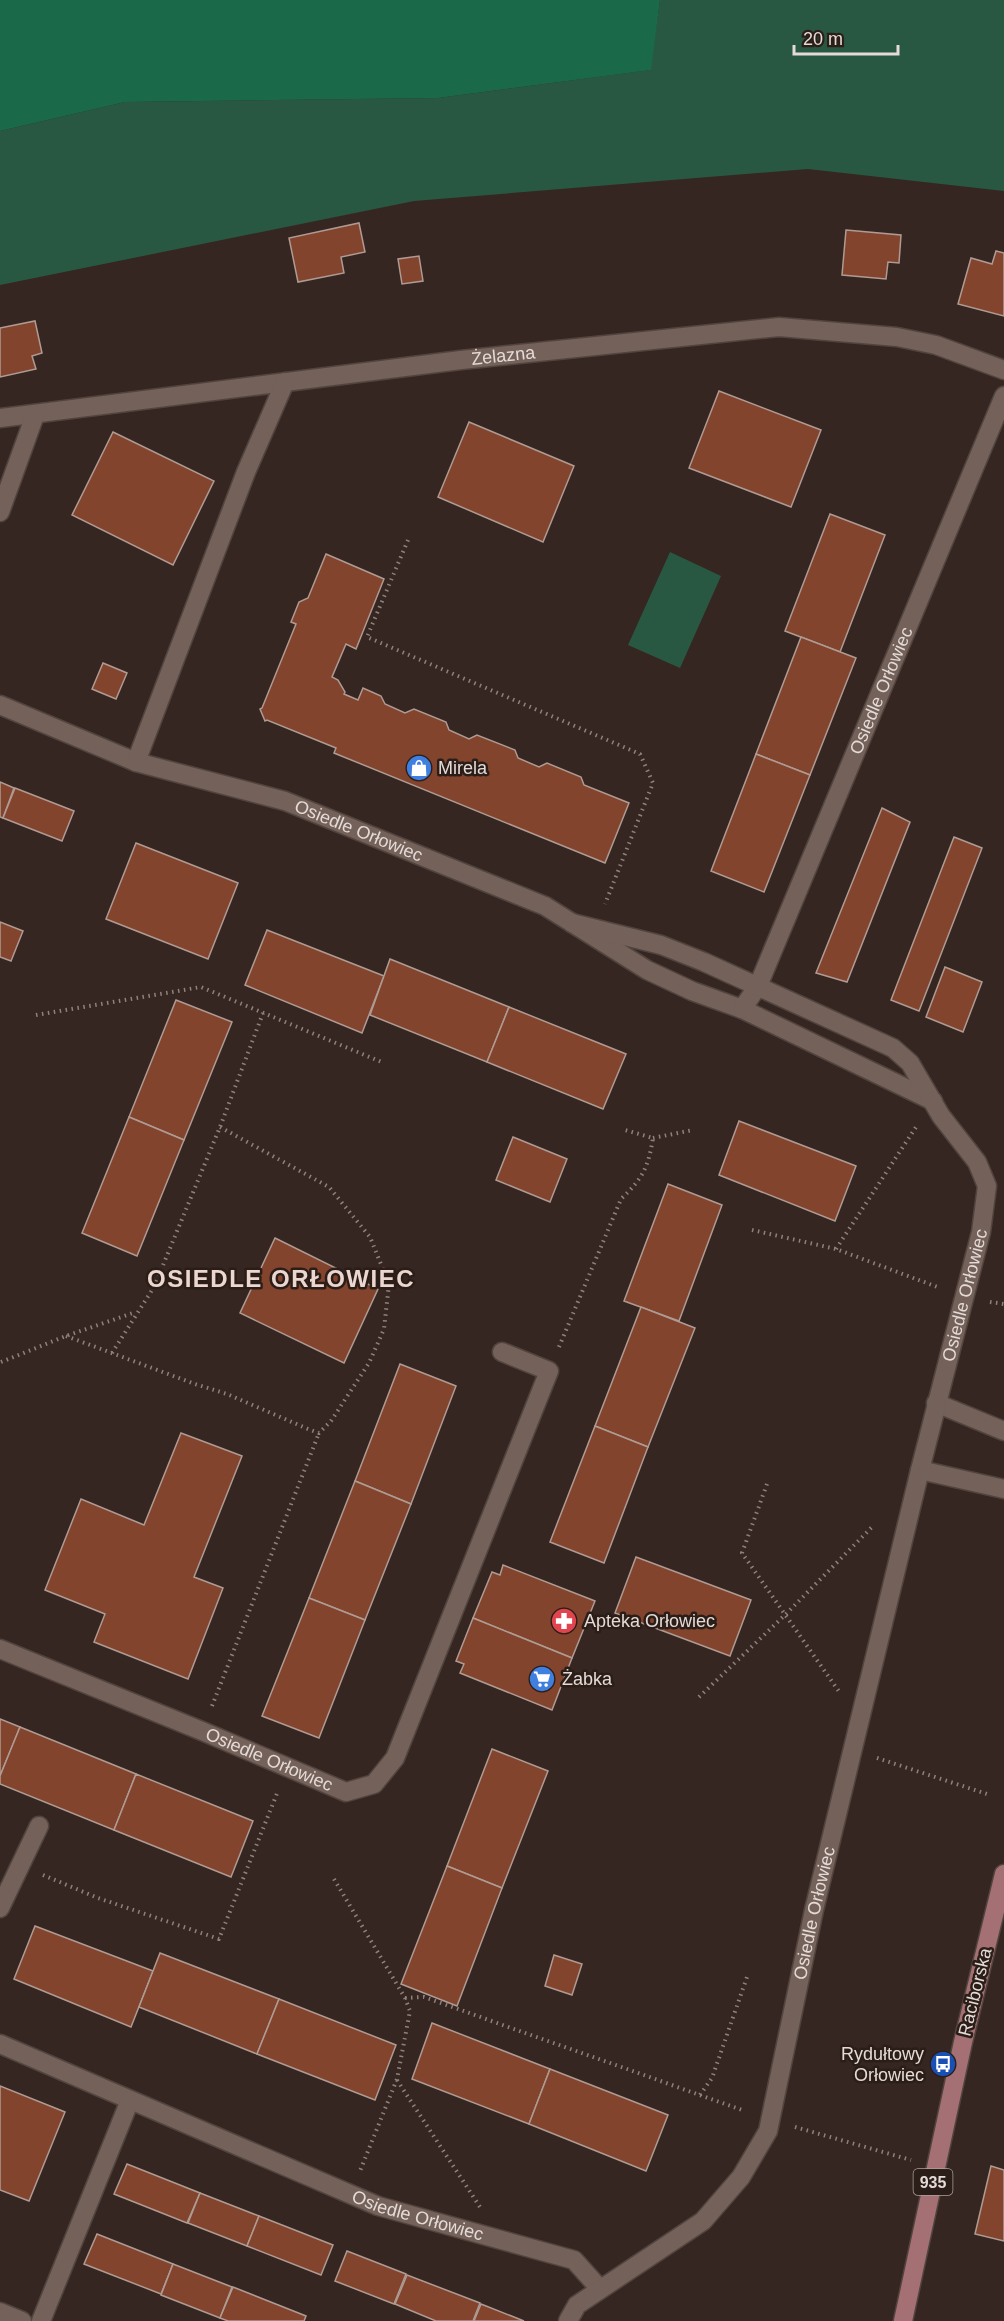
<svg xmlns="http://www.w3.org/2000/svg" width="1004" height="2321" font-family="Helvetica,sans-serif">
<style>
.green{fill:#295842}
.forest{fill:#1a6a49}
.building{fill:#82442c;stroke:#af9b94;stroke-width:1.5}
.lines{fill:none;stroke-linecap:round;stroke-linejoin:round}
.minor-casing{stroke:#51443f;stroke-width:21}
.major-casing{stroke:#51443f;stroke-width:21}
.path{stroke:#8e827d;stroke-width:4;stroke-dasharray:1.5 4.5;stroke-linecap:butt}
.minor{stroke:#73615a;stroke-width:18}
.major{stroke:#a47074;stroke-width:18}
.labels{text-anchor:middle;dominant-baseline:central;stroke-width:5;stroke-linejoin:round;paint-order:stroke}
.shield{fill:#2b1d17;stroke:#aca19d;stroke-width:1.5}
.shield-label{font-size:16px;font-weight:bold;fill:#e4dad6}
.street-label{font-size:18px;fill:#e4dad6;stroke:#2b1d17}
.poi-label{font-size:18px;fill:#e4dad6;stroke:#2b1d17;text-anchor:start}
.district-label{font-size:24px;font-weight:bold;letter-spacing:1.5px;fill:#ecd7d0;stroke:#2b1d17}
</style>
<rect width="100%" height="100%" fill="#362621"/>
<g class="green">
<polygon points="660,0 1004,0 1004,191 808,169 414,201 0,285 0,131 125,102 438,98 650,70"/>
<polygon points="670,552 721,576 680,668 628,645"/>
</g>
<polygon class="forest" points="0,0 660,0 651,70 438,98 125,102 0,131"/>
<g class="building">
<polygon points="359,223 365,252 341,257 344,273 298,282 289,238"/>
<polygon points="846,230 901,235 899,263 888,262 886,279 842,275"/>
<polygon points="996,251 1004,253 1004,316 958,304 971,258 992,264"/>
<polygon points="419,256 423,281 402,284 398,259"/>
<polygon points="35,321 42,353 32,356 36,369 0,377 0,328"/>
<polygon points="719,391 821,430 791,507 689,468"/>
<polygon points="469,422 574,466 543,542 438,497"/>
<polygon points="113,432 214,481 173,565 72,515"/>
<polygon points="830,514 885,535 840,652 785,631"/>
<polygon points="326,554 384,579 356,649 346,644 332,677 338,680 345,692 344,694 358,700 363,688 381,696 385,704 405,713 414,709 446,722 449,730 469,739 477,735 515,750 518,758 539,767 547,763 581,777 584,785 629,803 605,863 334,753 336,748 267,720 265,721 260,709 262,708 296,624 291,622 299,602 308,598"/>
<polygon points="801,637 856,658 810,775 756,754"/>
<polygon points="103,663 127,673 116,699 92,689"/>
<polygon points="756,754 810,775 764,892 711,871"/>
<polygon points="0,782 14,788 3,818 0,817"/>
<polygon points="15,788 74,811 62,841 3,818"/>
<polygon points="882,808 910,822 847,982 816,973"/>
<polygon points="954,837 982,848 919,1011 891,1000"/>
<polygon points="136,843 238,883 208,959 106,919"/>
<polygon points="0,922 23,931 11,961 0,957"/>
<polygon points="267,930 384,976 362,1033 245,985"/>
<polygon points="390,959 509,1007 487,1062 370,1015"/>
<polygon points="945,967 982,982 963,1032 926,1017"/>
<polygon points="176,1000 232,1022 184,1140 129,1117"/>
<polygon points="509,1007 626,1054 603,1109 487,1062"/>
<polygon points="129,1117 184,1140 137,1256 82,1233"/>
<polygon points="739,1121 856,1166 835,1221 719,1175"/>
<polygon points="513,1137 567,1159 550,1202 496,1180"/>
<polygon points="668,1184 722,1205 679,1321 624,1301"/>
<polygon points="275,1238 378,1289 344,1363 240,1313"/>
<polygon points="641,1307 695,1328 648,1447 595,1426"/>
<polygon points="400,1364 456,1386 411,1504 355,1481"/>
<polygon points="595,1426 648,1447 604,1563 550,1542"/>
<polygon points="181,1433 242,1456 194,1577 223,1588 188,1679 94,1642 105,1614 45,1590 81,1499 144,1525"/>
<polygon points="355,1481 411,1504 365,1620 309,1598"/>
<polygon points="636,1557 751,1600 730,1656 615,1613"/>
<polygon points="503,1565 595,1601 572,1658 473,1618 492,1572 500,1575"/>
<polygon points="309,1598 365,1620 319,1738 262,1716"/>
<polygon points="473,1618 572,1658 552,1710 460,1673 464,1664 456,1661"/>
<polygon points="0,1719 20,1727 0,1776"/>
<polygon points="20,1727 136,1774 114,1830 0,1784 0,1776"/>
<polygon points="492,1749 548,1771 502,1888 447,1866"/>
<polygon points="136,1774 253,1821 231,1877 114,1830"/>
<polygon points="447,1866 502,1888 457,2006 401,1984"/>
<polygon points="35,1926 153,1971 131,2027 14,1979"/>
<polygon points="160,1953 279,1999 257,2054 139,2007"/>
<polygon points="554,1955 582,1964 572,1995 545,1986"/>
<polygon points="279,1999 396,2045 375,2100 257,2054"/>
<polygon points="432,2023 550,2069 529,2124 412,2079"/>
<polygon points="550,2069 668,2115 646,2171 529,2124"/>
<polygon points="0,2086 65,2112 29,2201 0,2190"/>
<polygon points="127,2164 200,2193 187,2223 114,2194"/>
<polygon points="991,2166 1004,2170 1004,2241 975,2234"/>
<polygon points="200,2193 259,2216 247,2246 188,2223"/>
<polygon points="259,2216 333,2245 321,2275 247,2246"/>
<polygon points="97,2234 173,2264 161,2294 84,2264"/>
<polygon points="347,2251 406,2274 394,2304 335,2281"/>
<polygon points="173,2264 232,2287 220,2318 161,2295"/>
<polygon points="407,2275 480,2303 473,2321 436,2321 395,2304"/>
<polygon points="233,2287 306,2316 304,2321 228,2321 220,2318"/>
<polygon points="481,2304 524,2321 474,2321"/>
</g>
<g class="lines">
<g class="minor-casing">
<g id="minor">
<path id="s1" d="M0 418 461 360 779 327 897 337 936 345 1004 370"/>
<polyline points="0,512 35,415"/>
<path id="s2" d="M0 705 136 762 285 801 545 906 647 970 692 991 742 1009 933 1101"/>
<polyline points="136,762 246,472 285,382"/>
<path id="s3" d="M742 1009 758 986 1004 396"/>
<polyline points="936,1403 1004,1431"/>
<polyline points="920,1470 1004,1489"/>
<path id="s4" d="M0 1649 202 1731 346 1792 374 1784 395 1758 549 1371 502 1352"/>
<polyline points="0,1908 39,1826"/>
<path id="s5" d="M0 2044 378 2206 574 2260 600 2289"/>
<polyline points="0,2312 22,2321"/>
<polyline points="41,2321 130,2100"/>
<path id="s6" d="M568 2321 577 2305 703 2221 741 2177 768 2131 814 1910 920 1470 981 1232 987 1186 977 1162 941 1116 910 1063 893 1048 704 962 661 945 572 923"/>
</g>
</g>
<g class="major-casing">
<polyline id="major" points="903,2321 963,2042 1004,1874"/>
</g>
<g class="path">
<polyline points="408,540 367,637 640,754 653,783 605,904"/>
<polyline points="36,1015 201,987 384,1063"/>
<polyline points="653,1138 693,1130"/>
<polyline points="752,1230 836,1249 940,1288"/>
<polyline points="836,1249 916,1127"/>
<polyline points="990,1302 1004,1304"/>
<polyline points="66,1336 195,1384 227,1394 308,1429 319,1433 331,1421 369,1363 384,1329 389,1284 370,1237 329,1187 220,1127"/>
<path d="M559 1347 621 1199C643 1178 648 1168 653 1138L625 1130"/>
<polyline points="112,1353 154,1287 220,1127 263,1013"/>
<polyline points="1,1362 66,1336 136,1312"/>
<polyline points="767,1484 742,1553 840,1693"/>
<polyline points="699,1697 786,1614 873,1526"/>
<polyline points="212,1706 319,1433"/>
<polyline points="877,1758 990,1795"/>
<polyline points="43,1875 98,1898 219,1939 278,1791"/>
<polyline points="334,1879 405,1998 410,2011 397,2079 360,2171"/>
<polyline points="405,1998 424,1997 745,2111"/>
<polyline points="397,2080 480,2207"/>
<polyline points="700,2095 712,2078 747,1977"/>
<polyline points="795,2127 911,2160"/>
</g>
<use href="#minor" class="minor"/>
<use href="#major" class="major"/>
</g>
<defs>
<g id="shop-disc" transform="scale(1.35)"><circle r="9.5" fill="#3f7fe0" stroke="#2b1d17"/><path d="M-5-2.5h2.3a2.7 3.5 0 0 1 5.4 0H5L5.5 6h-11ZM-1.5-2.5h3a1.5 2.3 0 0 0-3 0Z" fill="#fff"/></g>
<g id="pharmacy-disc" transform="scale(1.35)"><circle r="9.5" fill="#e0444e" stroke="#2b1d17"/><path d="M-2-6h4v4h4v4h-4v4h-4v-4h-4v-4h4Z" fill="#fff"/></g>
<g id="supermarket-disc" transform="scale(1.35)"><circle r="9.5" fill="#3f7fe0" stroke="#2b1d17"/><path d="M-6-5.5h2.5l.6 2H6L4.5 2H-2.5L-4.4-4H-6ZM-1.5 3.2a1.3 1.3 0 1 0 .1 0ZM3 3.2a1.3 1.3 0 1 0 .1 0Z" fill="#fff"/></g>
<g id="bus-disc" transform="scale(1.35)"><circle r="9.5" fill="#1a4fb4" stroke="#2b1d17"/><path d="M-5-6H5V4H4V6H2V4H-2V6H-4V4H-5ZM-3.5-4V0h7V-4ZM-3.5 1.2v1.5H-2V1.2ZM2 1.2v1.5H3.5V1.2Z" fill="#fff"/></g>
</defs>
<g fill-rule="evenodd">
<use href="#shop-disc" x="419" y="768"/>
<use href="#pharmacy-disc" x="564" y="1621"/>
<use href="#supermarket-disc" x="542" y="1679"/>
<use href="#bus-disc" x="943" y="2064"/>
</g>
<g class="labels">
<rect class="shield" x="913.5" y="2169" width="39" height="26" rx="4.5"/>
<g class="shield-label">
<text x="933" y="2182">935</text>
</g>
<g class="street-label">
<text stroke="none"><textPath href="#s1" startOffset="507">Żelazna</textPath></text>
<text stroke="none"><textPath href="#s3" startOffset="348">Osiedle Orłowiec</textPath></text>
<text stroke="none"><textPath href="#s2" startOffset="381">Osiedle Orłowiec</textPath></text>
<text stroke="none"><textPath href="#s6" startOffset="1140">Osiedle Orłowiec</textPath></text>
<text stroke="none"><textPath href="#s4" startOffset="291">Osiedle Orłowiec</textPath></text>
<text stroke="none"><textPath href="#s6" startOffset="504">Osiedle Orłowiec</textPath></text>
<text transform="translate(975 1992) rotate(-76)">Raciborska</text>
<text stroke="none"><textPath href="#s5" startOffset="452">Osiedle Orłowiec</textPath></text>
</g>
<g class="poi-label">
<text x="438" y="768">Mirela</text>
<text x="584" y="1621">Apteka Orłowiec</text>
<text x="562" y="1679">Żabka</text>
<text x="924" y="2054" text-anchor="end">Rydułtowy<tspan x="924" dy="21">Orłowiec</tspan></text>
</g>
<g class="district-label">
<text x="281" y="1278">OSIEDLE ORŁOWIEC</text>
</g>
</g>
<path d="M794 45v9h104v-9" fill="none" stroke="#e4dad6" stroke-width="3"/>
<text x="803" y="45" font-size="18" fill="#e4dad6" stroke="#2b1d17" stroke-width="4.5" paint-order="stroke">20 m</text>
</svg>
